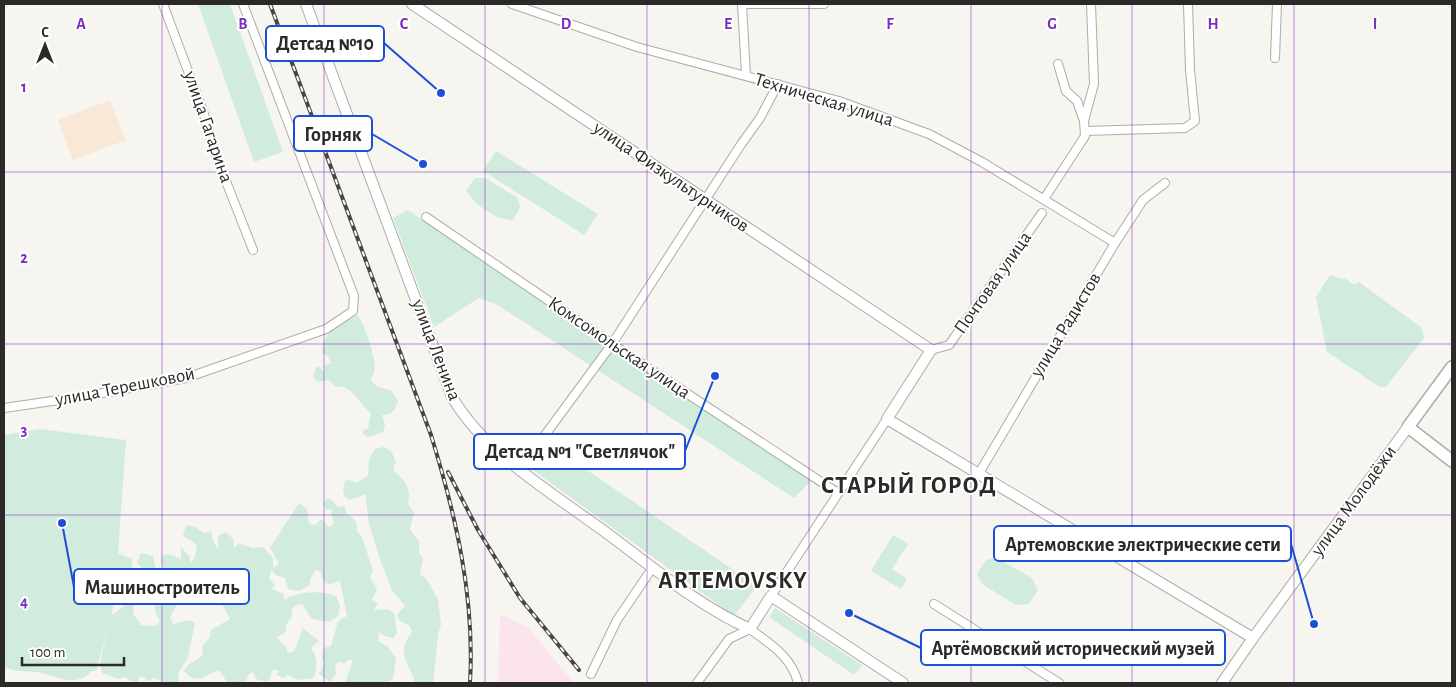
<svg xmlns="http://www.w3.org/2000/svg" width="1456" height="687" font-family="'Alegreya Sans',sans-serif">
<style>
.commercial{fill:#f9e8d6}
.medical{fill:#fce4ee}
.green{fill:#d1ecdc;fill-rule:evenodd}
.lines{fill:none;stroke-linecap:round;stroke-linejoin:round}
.minor-casing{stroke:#adaca6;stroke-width:10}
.tertiary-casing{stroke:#adaca6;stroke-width:12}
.secondary-casing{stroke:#adaca6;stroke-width:14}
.minor{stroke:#fff;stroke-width:8}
.tertiary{stroke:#fff;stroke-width:10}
.secondary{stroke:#fff;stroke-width:11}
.rail-casing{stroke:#474644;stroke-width:4}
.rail{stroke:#fff;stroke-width:2;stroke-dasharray:5.5;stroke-linecap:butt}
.grid{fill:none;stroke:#7b2cbf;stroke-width:1;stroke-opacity:0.55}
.labels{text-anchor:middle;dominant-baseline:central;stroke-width:4;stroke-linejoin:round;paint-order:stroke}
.street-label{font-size:19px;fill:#2b2a28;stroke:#fff}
.district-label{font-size:24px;font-weight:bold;letter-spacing:1px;fill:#2b2a28;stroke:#fff}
.grid-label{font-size:16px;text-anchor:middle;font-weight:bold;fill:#7b2cbf;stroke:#fff;stroke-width:4;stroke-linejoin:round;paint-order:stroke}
.leader{fill:none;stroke:#1d4ed8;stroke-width:2}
.callout-dot{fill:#1d4ed8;stroke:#fff;stroke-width:2}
.callout{fill:#fff;stroke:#1d4ed8;stroke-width:2}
.callout-label{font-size:20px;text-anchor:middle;font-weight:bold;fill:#2b2a28}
</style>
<rect width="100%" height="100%" fill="#f7f5ef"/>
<polygon class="commercial" points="110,100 126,140 73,160 58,120"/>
<polygon class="medical" points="500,614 528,627 574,683 498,683"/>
<g class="green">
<polygon points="198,4 230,4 283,152 254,162"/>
<polygon points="496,151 598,214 584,235 483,171"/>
<path d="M475 178H485L518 198 520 207 513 220C497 221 473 204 466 190Z"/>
<polygon points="408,210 811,481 794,498 496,304 479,298 434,327 393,218"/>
<polygon points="1330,275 1342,279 1345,278 1354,285 1359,282 1422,328 1424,338 1386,387 1380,387 1327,352 1316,297"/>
<path d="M357 315C365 323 375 357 375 368 375 372 372 376 371 380L376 386 392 391 398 401C395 410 392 415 382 415L385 426 383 432 368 437 363 434V430L368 429 371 413C360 404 349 382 336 387L329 380 318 382 313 377 316 367H319L325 372 323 366 331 363 328 356 322 354C322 328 341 327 357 315Z"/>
<path d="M40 429 126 440 118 553 132 559V573L141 577 144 570 137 563 141 553 153 556 156 571C147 581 144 593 134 601L133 614 141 625 154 626 160 622 154 608 159 601 169 598 177 604 170 617 173 624 190 620 195 623 188 657 178 674 179 682 166 683 154 678 149 681 140 676 138 682H133L125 677 119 679 102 673 100 662 108 627 96 671H91C79 687 58 678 42 673 29 670 16 674 4 666V435ZM116 576 121 590 130 593 124 606 112 615Z"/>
<polygon points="550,445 757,586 734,616 533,470"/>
<path d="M383 447 391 451 396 461 393 470C404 480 412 487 408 504L414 513 410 529 419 541V553L423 558 420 574 427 580 438 599 441 624 438 635 433 683H415C411 664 394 655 412 632L410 626 400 621 397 615 405 606 392 590 382 565 369 524 365 494 350 500 344 496 343 488 346 479 356 483 368 476 369 459 375 449Z"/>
<path d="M327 498 333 501 338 507 344 506 347 514C354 518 358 522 357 531L362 537 373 571 370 577 377 590 372 600 378 604 374 610 387 609 394 613 397 633 393 638 384 636 379 632 378 641 388 647 396 658 393 679 386 683H345L353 660H348L345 663 338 662 335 666 336 674 330 682 319 674 324 664 322 657 324 648 331 646 338 621 347 616 340 581 328 585 322 579 321 572 316 570 310 579V585L299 591 288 589 285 578 275 575 272 570 269 578 275 585 272 589 284 594V600C300 591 320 590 336 596L340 605 338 616 330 622 312 619 302 604 296 605 292 609V616L286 625V632L277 637 281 643 286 646 288 653 294 651 303 628 319 641 311 648C319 659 317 666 314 678L299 680 286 674 285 678 276 675 279 671 273 669 268 682 256 679 253 672 249 674 244 683 227 682 219 670C204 674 199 687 184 671L188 665 203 655 202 647 210 637 211 630 230 619 222 604 231 597 230 585 225 582 217 585 208 578H199L196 588H189L181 595H149L157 579 166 580C166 571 161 567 161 556L168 554 181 559V547L190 557V563L195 557 197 545 183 536 186 525 195 527 204 533 211 532 214 543 219 549 218 536 226 532 234 540V548L239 543 252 548 263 547 273 558V569L279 563 270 548 299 503 307 509 309 524 316 525 321 519 329 527 334 524 331 513 333 509 326 510 324 503Z"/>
<polygon points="893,535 908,544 892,569 907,579 901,589 871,571"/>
<polygon points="997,558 1032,578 1038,590 1029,604 1016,605 982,584 977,574 986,560"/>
<polygon points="775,608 862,665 854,675 769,617"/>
</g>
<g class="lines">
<g class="minor-casing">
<g id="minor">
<polyline points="163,4 203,111 220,166 253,250"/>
<polyline points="512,4 637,47 839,101 929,134 982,162 1115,243"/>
<polyline points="742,4 824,4"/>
<polyline points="742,4 746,75"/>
<polyline points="1275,58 1277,4"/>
<polyline points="1058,64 1066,91 1077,101 1084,121"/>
<polyline points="1085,131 1185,128 1195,121 1190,70 1188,4"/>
<polyline points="1044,199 1085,136 1084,121 1094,84 1091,4"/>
<polyline points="426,217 612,344 838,493"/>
<polyline points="931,350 949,345 1042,213"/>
<polyline points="4,408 80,397 186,378 326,329 353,311 354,296 243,4"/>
<polyline points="520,469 612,344 740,146 760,118 778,84"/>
<polyline points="978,475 1115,243 1143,200 1165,183"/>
<polyline points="771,596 887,419"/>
<polyline points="934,604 1059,683"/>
<polyline points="591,674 617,620 653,567"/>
<path d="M697 683 729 639 750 629C770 644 792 657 798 683"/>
</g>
</g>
<g class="tertiary-casing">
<g id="tertiary">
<path d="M306 4 452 397C487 456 553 493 608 534 652 567 699 606 750 629L771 596 903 683"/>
<polyline points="412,4 931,350 887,419 1253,638"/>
<polyline points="1222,683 1253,638 1408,427"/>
</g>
</g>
<g class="secondary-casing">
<polyline id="secondary" points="1452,367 1408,427 1452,461"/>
</g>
<use href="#minor" class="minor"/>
<use href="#tertiary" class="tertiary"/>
<use href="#secondary" class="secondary"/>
<g class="rail-casing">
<g id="rail">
<path d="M270 4 431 435C456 516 475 598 470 683"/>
<polyline points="448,472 478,530 520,598 579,670"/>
</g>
</g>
<use href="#rail" class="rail"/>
</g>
<path class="grid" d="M162 4V683M324 4V683M485 4V683M647 4V683M809 4V683M971 4V683M1132 4V683M1294 4V683M4 172H1452M4 344H1452M4 515H1452"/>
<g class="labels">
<g class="street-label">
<text transform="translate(824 100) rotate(17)">Техническая улица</text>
<text transform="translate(208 127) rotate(71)">улица Гагарина</text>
<text transform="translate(671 177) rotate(34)">улица Физкультурников</text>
<text transform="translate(993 283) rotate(-55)">Почтовая улица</text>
<text transform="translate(1066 325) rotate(-59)">улица Радистов</text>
<text transform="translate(619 348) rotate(34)">Комсомольская улица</text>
<text transform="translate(436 350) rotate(69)">улица Ленина</text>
<text transform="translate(125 387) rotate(-11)">улица Терешковой</text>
<text transform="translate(1354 501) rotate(-54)">улица Молодёжи</text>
</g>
<g class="district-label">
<text x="909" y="486">СТАРЫЙ ГОРОД</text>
<text x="733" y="581">ARTEMOVSKY</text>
</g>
</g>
<g class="grid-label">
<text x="81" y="29">A</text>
<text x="243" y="29">B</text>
<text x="404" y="29">C</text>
<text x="566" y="29">D</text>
<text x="728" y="29">E</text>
<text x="890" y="29">F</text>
<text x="1052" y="29">G</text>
<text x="1213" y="29">H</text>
<text x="1375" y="29">I</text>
<text x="24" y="92">1</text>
<text x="24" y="263">2</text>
<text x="24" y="435">3</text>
<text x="24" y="607">4</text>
</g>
<path class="leader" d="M441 93L384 43M423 164L372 134M715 376L685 451M1314 624L1291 544M62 523L74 587M849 613L921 648"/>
<g class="callout-dot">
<circle cx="441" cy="93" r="5"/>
<circle cx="423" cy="164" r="5"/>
<circle cx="715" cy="376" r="5"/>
<circle cx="1314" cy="624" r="5"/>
<circle cx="62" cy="523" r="5"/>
<circle cx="849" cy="613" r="5"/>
</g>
<g class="callout">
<rect x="266" y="26" width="118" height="35" rx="5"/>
<rect x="294" y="116" width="78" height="35" rx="5"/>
<rect x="474" y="434" width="211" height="35" rx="5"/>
<rect x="994" y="526" width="297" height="35" rx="5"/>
<rect x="74" y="569" width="175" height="35" rx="5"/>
<rect x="921" y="630" width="304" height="35" rx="5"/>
</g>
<g class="callout-label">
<text x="325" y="50">Детсад №10</text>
<text x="333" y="141">Горняк</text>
<text x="580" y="458">Детсад №1 "Светлячок"</text>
<text x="1143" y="551">Артемовские электрические сети</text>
<text x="162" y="594">Машиностроитель</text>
<text x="1073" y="655">Артёмовский исторический музей</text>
</g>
<rect width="1456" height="687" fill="none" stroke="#2b2a28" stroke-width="10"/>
<g transform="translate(45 45)" stroke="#ffffff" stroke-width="4" paint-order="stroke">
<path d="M0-4L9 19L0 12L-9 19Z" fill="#2b2a28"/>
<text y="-8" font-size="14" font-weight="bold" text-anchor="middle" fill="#2b2a28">С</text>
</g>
<path d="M22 657v8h102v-8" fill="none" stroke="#2b2a28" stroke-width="2.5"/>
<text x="30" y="657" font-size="15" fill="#2b2a28" stroke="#ffffff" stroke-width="4" paint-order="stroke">100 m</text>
</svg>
